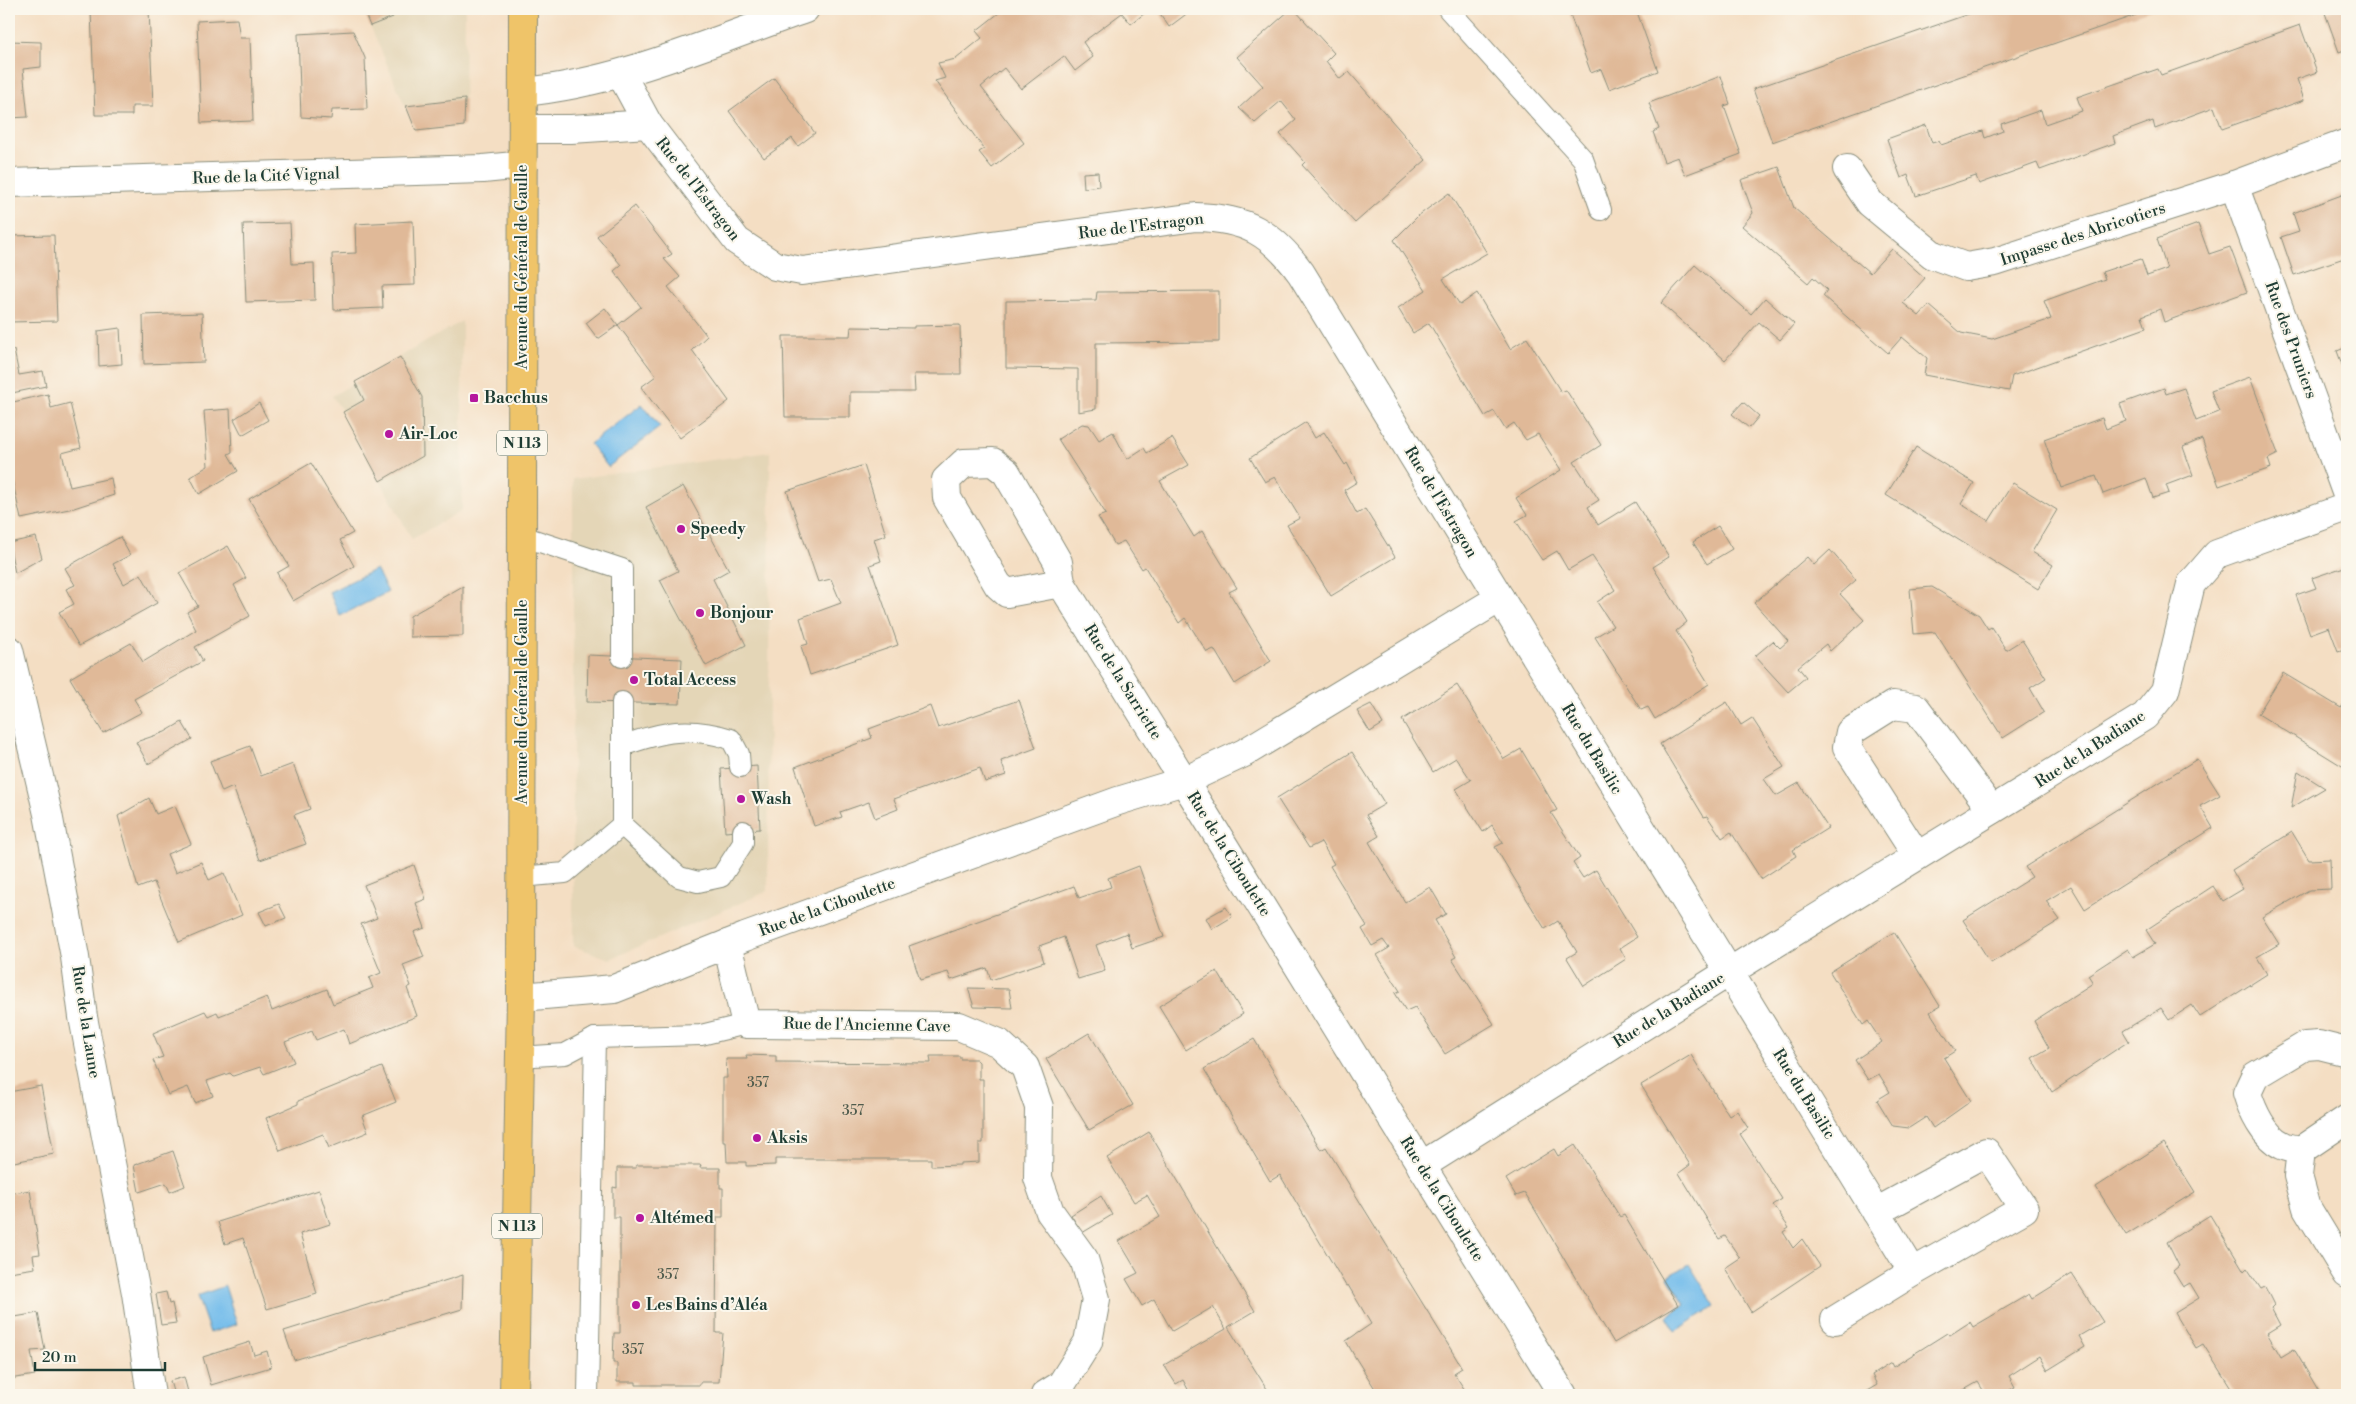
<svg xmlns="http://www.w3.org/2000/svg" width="2356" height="1404" font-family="'Libre Bodoni',serif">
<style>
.built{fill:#e4d6b7}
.water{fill:#72bceb;stroke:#487c90}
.building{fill:#e0b998}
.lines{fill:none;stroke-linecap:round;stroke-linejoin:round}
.lane-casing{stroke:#8a8e7c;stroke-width:22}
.street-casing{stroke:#8a8e7c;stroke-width:30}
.primary-casing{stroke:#8a8e7c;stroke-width:30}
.lane{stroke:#fff;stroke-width:20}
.street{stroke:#fff;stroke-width:28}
.primary{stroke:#efc469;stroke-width:28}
.poi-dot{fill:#b5179e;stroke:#fbf7ec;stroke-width:2}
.labels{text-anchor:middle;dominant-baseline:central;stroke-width:4;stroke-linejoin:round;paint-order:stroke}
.number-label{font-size:14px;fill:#4f5c4d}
.shield{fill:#fbf7ec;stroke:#61756b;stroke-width:1}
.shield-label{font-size:15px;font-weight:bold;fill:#1f3d34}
.street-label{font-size:16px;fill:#1f3d34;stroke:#fbf7ec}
.poi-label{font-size:16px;font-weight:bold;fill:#1f3d34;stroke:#fbf7ec;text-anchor:start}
</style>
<rect width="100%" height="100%" fill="#fbf7ec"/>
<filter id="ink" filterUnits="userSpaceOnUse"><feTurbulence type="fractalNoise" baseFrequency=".02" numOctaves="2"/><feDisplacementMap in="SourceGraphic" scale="10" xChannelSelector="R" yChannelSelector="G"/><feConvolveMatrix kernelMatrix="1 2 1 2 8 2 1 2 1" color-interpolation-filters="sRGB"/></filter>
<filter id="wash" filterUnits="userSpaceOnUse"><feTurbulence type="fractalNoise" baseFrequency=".0096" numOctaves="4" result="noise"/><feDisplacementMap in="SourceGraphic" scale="20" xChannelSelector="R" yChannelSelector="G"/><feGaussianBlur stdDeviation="1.12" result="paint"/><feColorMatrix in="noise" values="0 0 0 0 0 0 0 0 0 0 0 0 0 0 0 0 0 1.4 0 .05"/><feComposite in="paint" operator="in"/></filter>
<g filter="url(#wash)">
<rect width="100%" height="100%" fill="#f4dec3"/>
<g class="built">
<polygon points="363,9 465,9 464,126 416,131"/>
<polygon points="462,321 462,510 412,539 343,412 332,396"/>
<polygon points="770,452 768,891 610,959 573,946 573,479"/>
</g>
<g class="water">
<polygon points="642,404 660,427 608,467 590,444"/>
<polygon points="376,569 388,592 340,616 329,592"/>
<polygon points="1689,1264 1715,1306 1676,1331 1667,1316 1685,1304 1668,1277"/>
<polygon points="225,1286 237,1324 210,1333 197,1296"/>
</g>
<g id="blocks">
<g class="building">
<polygon points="144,9 149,9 153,106 132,106 132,115 95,115 91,11"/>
<polygon points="363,9 391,9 393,17 370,26"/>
<polygon points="1004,9 1150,9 1131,24 1122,13 1083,42 1093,57 1075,71 1064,56 1021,89 1004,68 981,87 1024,143 992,168 979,152 984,149 935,81 945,78 938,63 956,59 982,38 976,31"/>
<polygon points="1157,9 1193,9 1169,27"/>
<polygon points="1291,9 1294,9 1334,53 1326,61 1340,79 1349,72 1426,160 1355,223 1302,165 1305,162 1280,134 1296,120 1281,101 1255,123 1239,108 1263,86 1237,57"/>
<polygon points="1568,9 1636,9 1658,71 1609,89 1601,69 1591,73"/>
<polygon points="1983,9 2153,9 1772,142 1753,89"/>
<polygon points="2336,9 2347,9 2347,49 2339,52 2325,13"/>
<polygon points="237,19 240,38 250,38 253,121 201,123 197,21"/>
<polygon points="2300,25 2317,72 2297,79 2304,100 2222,129 2214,107 2155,129 2153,121 2113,136 2115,143 2040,170 2037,163 1979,184 1976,176 1916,196 1908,175 1901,178 1887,139 1926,125 1932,143 1939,141 1941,145 1983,131 1985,138 2003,131 2001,124 2041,110 2045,124 2082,111 2077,97 2158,69 2161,75"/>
<polygon points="353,31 365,58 367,109 332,110 331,119 301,117 298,34"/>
<polygon points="9,41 41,42 41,67 23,69 28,117 9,118"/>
<polygon points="1721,76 1730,104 1724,106 1741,154 1685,175 1678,157 1664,162 1653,132 1659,129 1649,103"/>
<polygon points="774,78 815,133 798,146 792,138 764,158 729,111"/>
<polygon points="465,99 464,126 416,131 406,106"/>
<polygon points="1779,167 1794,208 1870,273 1892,249 1925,278 1903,303 1919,316 1929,305 1961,333 1992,339 2051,319 2044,301 2105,279 2102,272 2141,259 2147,276 2167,269 2157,239 2198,224 2209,254 2230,247 2247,292 2164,322 2160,309 2142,316 2146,328 2012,376 2009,391 1924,375 1927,358 1902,337 1888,353 1823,296 1827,290 1813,277 1808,283 1742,226 1753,213 1741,180"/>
<polygon points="1098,172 1099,186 1084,188 1083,173"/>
<polygon points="1449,193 1487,253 1443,279 1460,305 1477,293 1510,349 1527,338 1561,392 1566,390 1601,445 1574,462 1599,500 1588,507 1598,525 1635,502 1669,557 1653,567 1687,622 1676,631 1709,684 1655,719 1648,707 1641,710 1595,637 1613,626 1597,602 1615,590 1592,556 1568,570 1557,551 1542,560 1516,521 1527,515 1516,498 1561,470 1538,434 1526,440 1514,423 1505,429 1494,411 1485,416 1429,323 1413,333 1398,308 1426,290 1394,240 1418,216"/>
<polygon points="2347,193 2347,257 2294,275 2281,237 2299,231 2293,213"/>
<polygon points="635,206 672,254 664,259 680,277 668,287 707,336 692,350 729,401 680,438 641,387 656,376 618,325 641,307 614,271 621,265 597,236"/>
<polygon points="413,221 415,285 382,286 383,308 334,310 332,254 356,253 355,224"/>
<polygon points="290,223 292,264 314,263 315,300 246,302 243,224"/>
<polygon points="54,235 57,321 9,322 9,236"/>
<polygon points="1695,265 1751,314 1765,298 1794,324 1780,340 1759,322 1725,360 1661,303"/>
<polygon points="1219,291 1219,342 1096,343 1096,409 1078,412 1078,369 1006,368 1006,301 1096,300 1097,292"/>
<polygon points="605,308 618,325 598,339 586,323"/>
<polygon points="202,313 204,362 144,364 143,315"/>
<polygon points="960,325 961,374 914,374 915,392 850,392 850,417 785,417 783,336 850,336 851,327 914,328 914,326"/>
<polygon points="120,328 122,364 99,366 98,331"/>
<polygon points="2347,347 2347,378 2337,351"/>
<polygon points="14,350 19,375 43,371 46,386 12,393 14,399 9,400 9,351"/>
<polygon points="400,357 422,397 423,456 380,481 343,412 364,400 355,382"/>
<polygon points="2250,377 2278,454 2268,459 2271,468 2219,486 2202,439 2183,447 2193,475 2166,485 2169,493 2153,498 2146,478 2103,494 2096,476 2061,488 2044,439 2102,418 2106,429 2126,421 2120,404 2164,388 2166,394 2184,388 2196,421 2219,412 2211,391"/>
<polygon points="48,394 51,408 70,403 81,448 62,453 70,487 111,478 114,495 74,508 21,519 9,465 9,403"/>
<polygon points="1743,402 1759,416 1749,428 1732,414"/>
<polygon points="259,403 268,420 242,435 234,419"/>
<polygon points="230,409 232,452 228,454 238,471 199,494 190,477 208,466 204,411"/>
<polygon points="1306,422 1315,438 1324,432 1345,465 1347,463 1357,482 1344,490 1357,514 1365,509 1395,557 1331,596 1287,525 1300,518 1275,477 1265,482 1250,458"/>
<polygon points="1082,424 1089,425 1099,440 1113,432 1127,459 1144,448 1147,453 1172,438 1189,465 1160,481 1194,537 1202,531 1237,588 1229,592 1271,661 1235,684 1214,649 1207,652 1185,618 1179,623 1145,567 1142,569 1124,541 1115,545 1098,517 1106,514 1058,439"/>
<polygon points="1916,447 1974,483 1961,504 1989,521 2013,483 2057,510 2032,552 2053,565 2038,589 1886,495"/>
<polygon points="311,463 353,533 340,540 354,566 293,601 277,573 289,566 249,499"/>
<polygon points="864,465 886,535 874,539 881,561 870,565 898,645 810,675 801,646 808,644 800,618 841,603 831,579 818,582 787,491"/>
<polygon points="683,486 729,570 713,579 746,645 706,666 660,580 678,571 646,507"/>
<polygon points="1718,526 1732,549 1707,564 1693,542"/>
<polygon points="36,537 42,558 15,573 9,543"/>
<polygon points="120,537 130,555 113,564 124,584 141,574 157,603 79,646 59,612 74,604 66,589 75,585 65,568"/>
<polygon points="228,546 246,578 234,585 250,616 195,647 203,661 134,699 142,712 103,733 70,678 131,643 143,662 196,630 187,612 198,606 179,573"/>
<polygon points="1830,550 1856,580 1840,594 1864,620 1830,651 1826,644 1798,667 1806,677 1788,692 1755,656 1773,641 1780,648 1788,641 1754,603 1807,557 1814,565"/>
<polygon points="2347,566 2347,648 2338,651 2329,627 2310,634 2296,595 2316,588 2312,578"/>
<polygon points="463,586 463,636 410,637 410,616"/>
<polygon points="1932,587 1979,615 1988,629 1991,627 2006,650 2022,640 2046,678 2030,688 2044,712 2003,738 1935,632 1914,634 1910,589"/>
<polygon points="588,655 682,659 680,704 587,702"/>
<polygon points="2283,673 2341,708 2347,699 2347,769 2258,714"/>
<polygon points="1457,685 1504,759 1521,749 1557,810 1551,813 1580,858 1573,863 1583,878 1596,870 1637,937 1620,948 1626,959 1584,986 1567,958 1577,952 1558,921 1545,929 1495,847 1503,843 1492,825 1483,832 1456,789 1471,780 1456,758 1433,772 1402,720"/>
<polygon points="1019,700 1036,748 1001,761 1006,775 985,782 980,768 894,799 898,809 875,818 869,802 840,812 842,817 814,826 795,767 872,738 869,729 930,706 938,728"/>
<polygon points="1727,702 1741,725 1752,718 1784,767 1764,779 1776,796 1799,783 1828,828 1793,850 1796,856 1761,879 1731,832 1722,838 1707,816 1704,817 1660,744"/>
<polygon points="1371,704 1383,724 1370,732 1357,711"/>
<polygon points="182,722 192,739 148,764 136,742 165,732"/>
<polygon points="250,746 261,776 293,764 310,809 294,815 306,844 260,860 233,787 222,792 210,761"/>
<polygon points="1352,752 1385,804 1366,815 1379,836 1369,842 1405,902 1430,887 1446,914 1435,920 1456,957 1452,959 1494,1024 1445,1054 1415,1007 1406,1011 1395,993 1400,991 1377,955 1389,948 1383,940 1372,946 1362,929 1367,926 1330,866 1334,864 1321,842 1309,848 1277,798"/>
<polygon points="2197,759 2220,795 2200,806 2213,828 2085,909 2071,886 2046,901 2060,920 1991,963 1963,920 2032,877 2025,867"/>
<polygon points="757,766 760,829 725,832 721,769"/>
<polygon points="2298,771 2325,788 2291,808"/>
<polygon points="149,798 156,814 175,806 191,844 167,854 175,873 201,862 209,880 224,873 242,915 179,942 154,882 138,888 118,816"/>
<polygon points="2292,832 2309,860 2330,859 2331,889 2309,890 2262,917 2279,944 2257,957 2267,974 2200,1017 2192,1005 2169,1020 2161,1008 2123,1031 2129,1041 2052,1092 2032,1058 2049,1048 2034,1021 2093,983 2088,975 2128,949 2133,957 2155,944 2146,930 2213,886 2223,901 2243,889 2232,870"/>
<polygon points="414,865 426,899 416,903 425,928 414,932 424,957 403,965 411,986 407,988 417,1016 349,1044 344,1029 316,1040 312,1031 285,1042 294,1062 264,1074 260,1067 233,1076 230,1073 207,1081 213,1096 195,1103 188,1087 168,1095 153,1060 163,1057 153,1033 205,1011 208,1016 217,1012 219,1016 267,997 272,1011 327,989 333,1004 373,988 369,978 381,973 361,924 377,918 364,885"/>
<polygon points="1139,866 1164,937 1132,948 1127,933 1096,945 1105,971 1078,979 1064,937 1039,946 1044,962 991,980 987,968 951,980 948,972 920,980 909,946 1074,886 1079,898 1111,887 1108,878"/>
<polygon points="279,904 286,918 266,926 259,912"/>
<polygon points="1226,907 1232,917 1212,929 1206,918"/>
<polygon points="1894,932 1940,1006 1930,1012 1955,1051 1944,1058 1971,1101 1933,1128 1926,1117 1909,1128 1893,1126 1877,1100 1890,1092 1879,1074 1868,1080 1855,1060 1882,1042 1868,1021 1863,1025 1830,972"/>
<polygon points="1217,971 1243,1014 1186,1050 1159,1006"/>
<polygon points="968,988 1009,989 1012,1008 974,1007"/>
<polygon points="1089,1033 1133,1105 1089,1130 1046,1059"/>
<polygon points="1254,1039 1321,1150 1326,1147 1447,1343 1462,1368 1454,1373 1468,1395 1379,1395 1355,1357 1346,1341 1371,1324 1348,1285 1346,1286 1280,1175 1270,1181 1204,1069"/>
<polygon points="746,1055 776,1056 776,1062 931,1063 930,1056 960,1056 960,1059 976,1059 979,1062 979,1079 983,1079 983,1143 979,1143 979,1162 960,1163 960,1165 931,1166 931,1159 775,1159 775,1165 746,1166 746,1162 727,1162 726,1142 723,1142 723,1078 727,1078 726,1059 747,1059"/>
<polygon points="1691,1055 1729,1116 1737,1111 1748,1128 1740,1134 1782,1199 1773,1205 1789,1228 1783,1232 1793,1248 1802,1239 1820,1266 1751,1312 1725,1268 1740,1258 1725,1236 1719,1239 1679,1173 1690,1165 1641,1085"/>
<polygon points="382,1067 396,1102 362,1116 368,1132 329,1148 323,1134 280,1151 266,1118 298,1104 298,1101"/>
<polygon points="41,1086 54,1154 9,1163 9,1092"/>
<polygon points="1149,1132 1255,1311 1228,1327 1267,1389 1256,1395 1191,1395 1183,1380 1176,1384 1164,1365 1226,1329 1213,1307 1172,1331 1154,1299 1142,1306 1126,1279 1138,1273 1119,1241 1160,1217 1147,1195 1134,1202 1107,1158"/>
<polygon points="2164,1143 2195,1192 2126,1235 2096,1187"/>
<polygon points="1575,1145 1620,1217 1624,1215 1678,1305 1614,1343 1525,1193 1516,1196 1506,1179 1554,1149 1558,1156"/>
<polygon points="173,1151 185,1186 170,1192 166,1183 139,1192 134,1165"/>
<polygon points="636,1165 701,1165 700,1168 720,1168 720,1188 723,1188 723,1217 717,1217 716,1333 723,1333 719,1382 700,1382 700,1385 636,1385 636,1382 617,1382 617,1363 613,1363 614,1333 620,1333 620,1217 613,1217 613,1187 617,1188 617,1168 636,1168"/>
<polygon points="30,1190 40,1254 33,1255 35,1268 9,1272 9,1194"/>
<polygon points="319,1190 330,1224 300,1234 317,1294 267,1309 243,1238 225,1244 218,1222"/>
<polygon points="1101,1196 1112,1215 1082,1233 1071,1215"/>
<polygon points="2210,1215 2244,1271 2247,1268 2261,1289 2265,1287 2274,1305 2271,1308 2280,1325 2267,1333 2281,1357 2294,1349 2321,1395 2235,1395 2203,1344 2196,1348 2175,1313 2199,1298 2190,1283 2183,1287 2173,1271 2179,1266 2167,1242"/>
<polygon points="2072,1274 2103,1322 2079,1336 2085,1347 2048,1370 2040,1356 2009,1376 2015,1387 2001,1395 1986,1395 1978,1382 1955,1395 1860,1395 1877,1385 1872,1375 1891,1363 1893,1367 1947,1333 1950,1335 1970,1322 1973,1327 2029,1294 2032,1299"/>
<polygon points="463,1275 462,1309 294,1360 284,1331"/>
<polygon points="166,1292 169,1304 172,1303 176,1323 161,1325 156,1294"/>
<polygon points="38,1313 45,1350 31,1351 35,1375 9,1379 9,1318"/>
<polygon points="250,1342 254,1355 267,1351 271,1367 211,1385 203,1357"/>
<polygon points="184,1377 188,1392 174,1395 170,1381"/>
</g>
</g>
</g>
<g filter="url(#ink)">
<use href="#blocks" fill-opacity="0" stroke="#8a8e7c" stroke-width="1"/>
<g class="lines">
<g class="lane-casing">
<g id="lane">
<polyline points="1448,9 1583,159 1601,210"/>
<polyline points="522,536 622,569 622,657"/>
<path d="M622 746C663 731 689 726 731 739L739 754 740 767"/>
<polyline points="622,825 679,877 698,882 721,877 743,843 743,831"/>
<polyline points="521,877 565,873 622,825 622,702"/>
<polyline points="519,1057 565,1054 595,1038 701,1035 746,1024"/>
<polyline points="588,1395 595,1038"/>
</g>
</g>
<g class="street-casing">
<g id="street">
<path d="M621 74 648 124 737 241 775 266 802 271 1196 217C1246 218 1272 233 1301 273L1500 598"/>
<path d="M523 92C620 83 713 41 805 9"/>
<polyline points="523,129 571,129 648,124"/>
<polyline points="1847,169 1870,203 1933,255 1966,267 1995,262 2234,185 2347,143"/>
<polyline points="9,183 483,169 523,165"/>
<polyline points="2234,185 2347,495"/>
<polyline points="1061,583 1007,593 998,585 947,498 946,480 964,463 993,462 1006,472 1058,562 1061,583 1184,781 1244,753 1500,598 1913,1272 2024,1209 1986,1152 1876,1212"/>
<polyline points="9,650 48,814 75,957 83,1017 136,1293 151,1395"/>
<polyline points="1917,856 1847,747 1850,732 1893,705 1916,708 1992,810"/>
<polyline points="727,944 746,1024 959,1026 999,1043 1025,1067 1039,1107 1038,1178 1050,1212 1084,1259 1096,1299 1088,1342 1061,1385 1045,1395"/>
<polyline points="521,997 614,989 745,937 1118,801 1184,781 1563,1395"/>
<polyline points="2347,1119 2301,1150 2298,1176 2307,1208 2347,1274"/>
<path d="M2301 1150C2295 1149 2287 1148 2282 1145 2264 1137 2252 1110 2247 1093L2255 1076 2305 1046 2319 1045 2347 1052"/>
<polyline points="1421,1166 1729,972 2145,716 2165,691 2191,584 2217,554 2347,507"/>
<polyline points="1835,1320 1913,1272"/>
</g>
</g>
<g class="primary-casing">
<polyline id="primary" points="514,1395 521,997 523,9"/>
</g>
<use href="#lane" class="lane"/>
<use href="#street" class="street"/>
<use href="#primary" class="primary"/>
</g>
</g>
<g class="poi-dot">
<rect x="469" y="393" width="10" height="10" rx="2.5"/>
<circle cx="389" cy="434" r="5"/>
<circle cx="681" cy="529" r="5"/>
<circle cx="700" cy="613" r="5"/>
<circle cx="634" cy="680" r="5"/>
<circle cx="741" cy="799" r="5"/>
<circle cx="757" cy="1138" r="5"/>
<circle cx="640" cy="1218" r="5"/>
<circle cx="636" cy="1305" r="5"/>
</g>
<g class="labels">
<g class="number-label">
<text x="758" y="1083">357</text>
<text x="853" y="1111">357</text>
<text x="668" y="1275">357</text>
<text x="633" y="1350">357</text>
</g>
<g class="shield">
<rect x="497" y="430.5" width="50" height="25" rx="4"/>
<rect x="492" y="1213.5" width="50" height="25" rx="4"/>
</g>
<g class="shield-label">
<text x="522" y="443">N 113</text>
<text x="517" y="1226">N 113</text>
</g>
<g class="street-label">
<text transform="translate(266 176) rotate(-2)">Rue de la Cité Vignal</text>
<text transform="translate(698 189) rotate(52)">Rue de l'Estragon</text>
<text transform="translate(1141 226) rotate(-7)">Rue de l'Estragon</text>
<text transform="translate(2083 234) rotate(-18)">Impasse des Abricotiers</text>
<text transform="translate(522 267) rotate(-90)">Avenue du Général de Gaulle</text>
<text transform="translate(2291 340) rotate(70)">Rue des Pruniers</text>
<text transform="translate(1441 502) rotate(59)">Rue de l'Estragon</text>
<text transform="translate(1123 682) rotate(58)">Rue de la Sarriette</text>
<text transform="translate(522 702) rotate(-90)">Avenue du Général de Gaulle</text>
<text transform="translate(1592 749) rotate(59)">Rue du Basilic</text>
<text transform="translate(2090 749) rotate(-33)">Rue de la Badiane</text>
<text transform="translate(1229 854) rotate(58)">Rue de la Ciboulette</text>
<text transform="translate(827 907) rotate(-20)">Rue de la Ciboulette</text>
<text transform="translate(1669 1010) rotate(-32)">Rue de la Badiane</text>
<text transform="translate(86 1022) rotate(81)">Rue de la Laune</text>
<text transform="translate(867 1025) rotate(1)">Rue de l'Ancienne Cave</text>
<text transform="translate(1804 1094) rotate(58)">Rue du Basilic</text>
<text transform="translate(1442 1199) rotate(58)">Rue de la Ciboulette</text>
</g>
<g class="poi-label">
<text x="484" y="398">Bacchus</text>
<text x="399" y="434">Air-Loc</text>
<text x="691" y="529">Speedy</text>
<text x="710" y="613">Bonjour</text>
<text x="644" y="680">Total Access</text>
<text x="751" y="799">Wash</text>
<text x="767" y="1138">Aksis</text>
<text x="650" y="1218">Altémed</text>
<text x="646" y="1305">Les Bains d’Aléa</text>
</g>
</g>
<rect width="2356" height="1404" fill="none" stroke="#fbf7ec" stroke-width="30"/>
<path d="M35 1362v8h130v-8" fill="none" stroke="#1f3d34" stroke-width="2.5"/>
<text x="42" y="1362" font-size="15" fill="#1f3d34" stroke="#fbf7ec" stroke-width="4" paint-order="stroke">20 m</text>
</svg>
